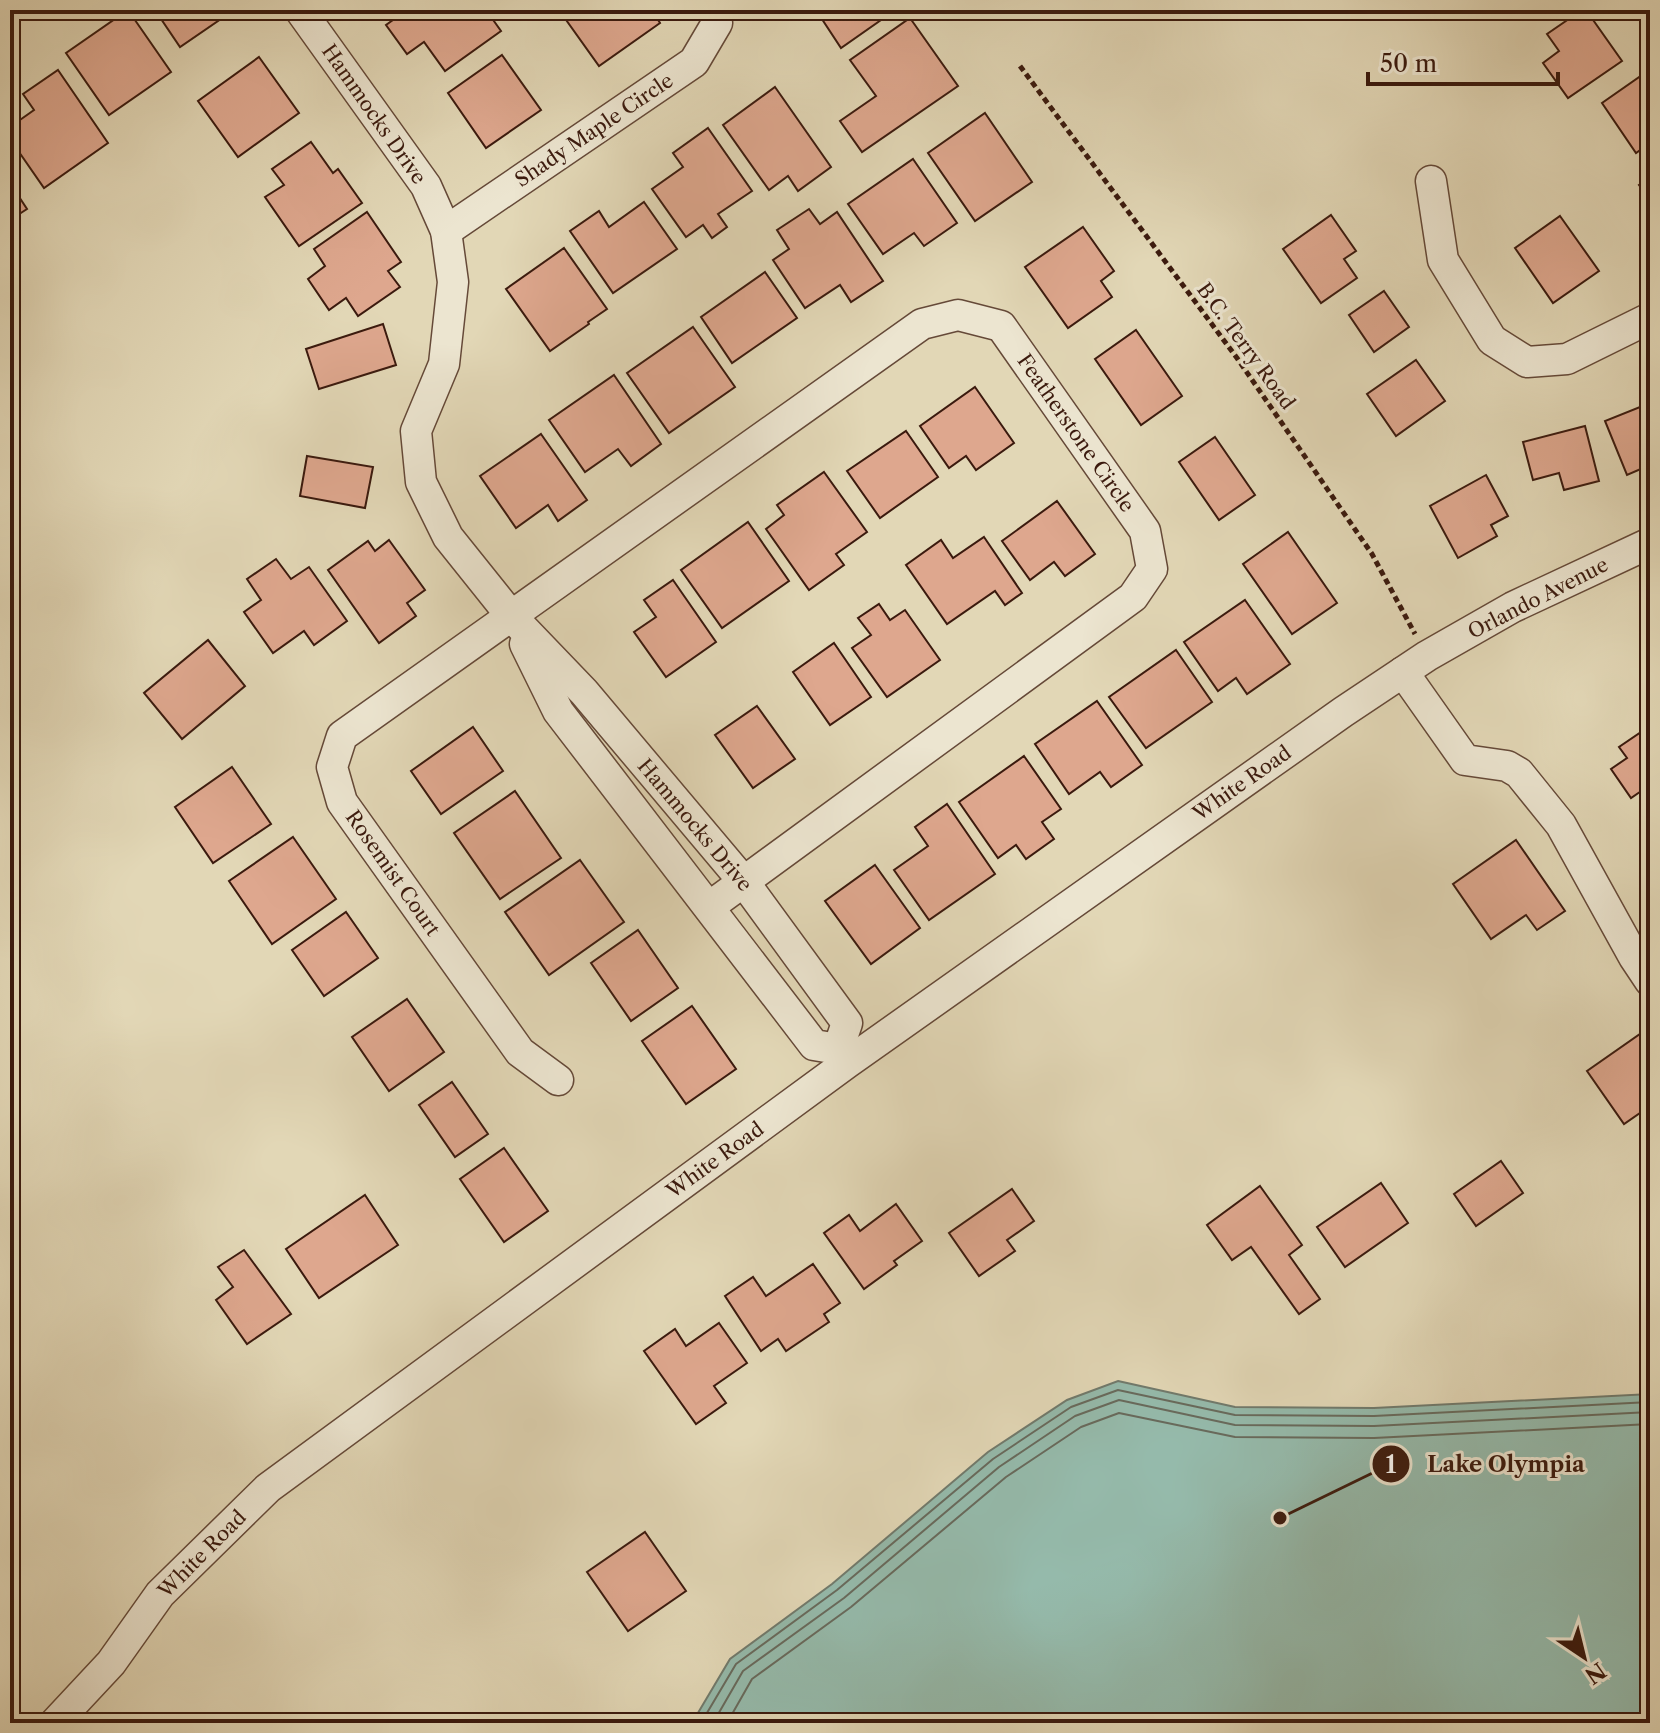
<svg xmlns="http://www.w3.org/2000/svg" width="1660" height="1733" viewBox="0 0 1660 1733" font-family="'Libre Caslon Text',serif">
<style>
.water{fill:#95baab;stroke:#717a6c;stroke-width:2}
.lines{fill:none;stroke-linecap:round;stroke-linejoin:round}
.shore{stroke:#686a5c;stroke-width:2}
.building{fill:#dea78e;stroke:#3b1a0e;stroke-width:2}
.minor-casing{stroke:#654938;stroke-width:33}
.path{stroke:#3b1a0e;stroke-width:5;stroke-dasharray:6 4;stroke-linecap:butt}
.minor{stroke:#ece5d0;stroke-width:30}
.labels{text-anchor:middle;stroke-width:6;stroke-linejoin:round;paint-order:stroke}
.street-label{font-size:20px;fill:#3b1a0e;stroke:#ece5d0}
.leader{fill:none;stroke:#3b1a0e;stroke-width:3}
.callout-dot{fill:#3b1a0e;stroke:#ece5d0;stroke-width:3}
.mark-label{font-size:24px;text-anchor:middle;font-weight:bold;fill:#fff}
.callout-label{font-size:22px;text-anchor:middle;font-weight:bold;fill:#3b1a0e;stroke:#ece5d0;stroke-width:6;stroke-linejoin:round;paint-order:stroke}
</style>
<rect width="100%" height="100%" fill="#e2d7b6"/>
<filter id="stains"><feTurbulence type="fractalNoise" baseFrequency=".0025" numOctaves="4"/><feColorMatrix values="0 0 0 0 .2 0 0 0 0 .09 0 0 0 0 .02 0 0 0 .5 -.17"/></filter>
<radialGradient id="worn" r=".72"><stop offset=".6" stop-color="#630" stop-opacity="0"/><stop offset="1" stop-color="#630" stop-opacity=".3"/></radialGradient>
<polygon class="water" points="1118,1381 1235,1407 1374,1408 1650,1394 1650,1723 692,1723 730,1659 832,1584 988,1452 1067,1400"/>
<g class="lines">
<g class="shore">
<polyline points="701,1723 736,1664 837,1590 993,1459 1071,1407 1118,1390 1235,1415 1374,1416 1650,1402"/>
<polyline points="713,1723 743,1671 844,1598 999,1467 1075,1416 1119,1400 1235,1425 1374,1426 1650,1412"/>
<polyline points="727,1723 752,1679 851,1607 1006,1477 1081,1427 1119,1413 1235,1437 1374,1438 1650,1424"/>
</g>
</g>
<g class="building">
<polygon points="128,10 171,72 109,115 66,53"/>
<polygon points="155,10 234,10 180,47"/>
<polygon points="407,10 486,10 501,31 445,71 424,42 407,54 386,25"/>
<polygon points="559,10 652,10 660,23 599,66"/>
<polygon points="816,10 889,10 891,13 841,48"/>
<polygon points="1582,10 1586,10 1622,61 1568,98 1543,63 1559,51 1547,34"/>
<polygon points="910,18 958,86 862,152 840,121 876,96 850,60"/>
<polygon points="502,55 541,110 486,148 448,93"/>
<polygon points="259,57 299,113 238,157 198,101"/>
<polygon points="58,70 108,143 44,188 10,139 10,127 34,110 23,94"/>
<polygon points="1645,73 1650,81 1650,143 1636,153 1602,103"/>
<polygon points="775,87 831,167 798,191 788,176 769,190 723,125"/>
<polygon points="985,113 1032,182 975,221 928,153"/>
<polygon points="708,128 752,191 718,214 727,227 712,238 703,225 686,237 652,189 683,167 673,153"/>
<polygon points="311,142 333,173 338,169 362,203 299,246 265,197 284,185 272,169"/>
<polygon points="913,159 957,223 924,246 914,233 883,254 848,204"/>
<polygon points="1650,177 1650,200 1639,185"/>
<polygon points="10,183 27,209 10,220"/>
<polygon points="644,202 677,249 613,293 570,231 599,211 609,227"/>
<polygon points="809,209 820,224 837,212 883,281 851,302 840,285 805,308 773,260 789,249 777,230"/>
<polygon points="367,212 401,262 388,271 400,287 358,316 346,298 329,310 308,279 325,266 314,249"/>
<polygon points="1331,215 1356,251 1344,259 1357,278 1321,303 1283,249"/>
<polygon points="1560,216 1599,271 1553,303 1515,248"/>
<polygon points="1083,227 1114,271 1101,281 1112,297 1068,328 1025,267"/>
<polygon points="564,248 607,309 588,322 589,324 550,351 506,289"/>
<polygon points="765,272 797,318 732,363 701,317"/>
<polygon points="1384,291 1409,327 1374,352 1349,315"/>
<polygon points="383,324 396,365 319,389 306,349"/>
<polygon points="693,327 735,387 669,433 627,373"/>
<polygon points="1136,330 1182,396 1141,425 1095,359"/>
<polygon points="1416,360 1445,401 1396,436 1367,394"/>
<polygon points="614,375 661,444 631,466 618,449 585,472 549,420"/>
<polygon points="975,387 1014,443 976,470 966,456 949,468 920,426"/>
<polygon points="1650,403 1650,465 1627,475 1605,421"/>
<polygon points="1585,426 1599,481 1564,490 1559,473 1533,480 1523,442"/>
<polygon points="906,431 938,477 880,518 847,471"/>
<polygon points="541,434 587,500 558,521 548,505 516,528 480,476"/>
<polygon points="1215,437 1255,495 1219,520 1179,462"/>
<polygon points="307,456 373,467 365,508 300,496"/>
<polygon points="824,472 867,532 836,554 844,565 809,590 766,529 784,515 777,505"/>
<polygon points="1486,475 1508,516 1491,525 1497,536 1458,558 1430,506"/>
<polygon points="1057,501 1095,554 1065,576 1054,562 1030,580 1002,541"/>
<polygon points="748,522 789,581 722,628 681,570"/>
<polygon points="1288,532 1337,603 1292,634 1243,564"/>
<polygon points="984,537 1022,593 1005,605 995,591 947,624 906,565 941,540 953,558"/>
<polygon points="389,540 425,590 407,603 416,616 379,643 328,570 368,541 375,551"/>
<polygon points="276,559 291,579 309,567 347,621 314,645 304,631 273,653 244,612 261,600 247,579"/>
<polygon points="673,580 716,642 666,677 634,632 656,617 644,600"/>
<polygon points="1245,600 1290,664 1247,694 1236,678 1218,691 1184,642"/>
<polygon points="879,604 890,620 905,610 940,660 887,697 852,648 871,635 858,618"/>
<polygon points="208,640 245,686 182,739 144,693"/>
<polygon points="834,643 871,697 830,725 793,672"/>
<polygon points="1176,650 1212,702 1146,748 1109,697"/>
<polygon points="1097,701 1142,765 1111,787 1100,772 1069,794 1035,744"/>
<polygon points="757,706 795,759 753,788 715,735"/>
<polygon points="1650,726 1650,791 1647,787 1631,798 1611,769 1627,758 1619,747"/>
<polygon points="473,727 503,771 441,814 411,771"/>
<polygon points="1024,756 1061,809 1042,822 1054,839 1026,859 1016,845 998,858 959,802"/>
<polygon points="232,767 271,824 213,863 175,807"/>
<polygon points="515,791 561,858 500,899 454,833"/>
<polygon points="947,804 995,874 929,920 894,870 928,846 915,827"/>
<polygon points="293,837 336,899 272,944 229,881"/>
<polygon points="1516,840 1565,911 1537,930 1526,915 1491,939 1453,884"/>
<polygon points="580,860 624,922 549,975 505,912"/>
<polygon points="875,865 920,928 871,964 825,901"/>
<polygon points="346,912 378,958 324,996 292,950"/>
<polygon points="638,930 678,988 631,1021 591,963"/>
<polygon points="407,999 444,1052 389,1091 352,1037"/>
<polygon points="692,1006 736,1069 686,1104 642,1041"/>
<polygon points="1650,1027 1650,1106 1624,1124 1587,1071"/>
<polygon points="452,1082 488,1134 455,1157 419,1105"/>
<polygon points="504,1148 548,1211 504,1242 460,1179"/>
<polygon points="1501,1161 1523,1193 1476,1226 1454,1194"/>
<polygon points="1381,1183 1408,1223 1345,1267 1317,1227"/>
<polygon points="1260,1186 1302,1245 1289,1255 1320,1299 1299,1314 1251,1247 1232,1260 1207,1225"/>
<polygon points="1012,1189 1034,1221 1007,1240 1015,1251 979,1276 949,1233"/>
<polygon points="365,1195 398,1245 319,1298 286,1249"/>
<polygon points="896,1204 922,1241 894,1261 897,1265 864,1289 824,1233 849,1215 860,1231"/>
<polygon points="244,1250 291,1314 247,1344 216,1300 233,1287 218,1267"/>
<polygon points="813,1264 840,1303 824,1314 829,1322 786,1351 778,1339 761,1351 725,1296 753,1277 766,1296"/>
<polygon points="719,1323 747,1363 714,1386 726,1403 696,1424 644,1351 675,1329 686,1346"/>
<polygon points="645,1532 686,1591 628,1631 587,1572"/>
</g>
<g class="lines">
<g class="minor-casing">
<g id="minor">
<polyline points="300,10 426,186 446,231 453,282 444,364 416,431 421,482 448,537 512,617 584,692 744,882 847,1023 838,1049"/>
<polyline points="1431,181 1443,260 1492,340 1527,362 1567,359 1650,318"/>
<polyline points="446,231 694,62 717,23 714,10"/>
<polyline points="525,644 558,711 814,1045 838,1049"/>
<polyline points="1403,672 1465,760 1507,766 1519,773 1561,825 1634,957 1650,981"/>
<polyline points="558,1080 520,1052 342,802 332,767 342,736 922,324 958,315 1001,326 1145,531 1152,569 1133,597 709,907"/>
<polyline points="55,1723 111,1663 160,1594 268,1488 847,1063 1343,712 1427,656 1513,607 1650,543"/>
</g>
</g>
<polyline class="path" points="1020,66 1237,358 1372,554 1415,634"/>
<use href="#minor" class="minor"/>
</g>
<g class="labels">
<g class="street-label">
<text transform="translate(374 114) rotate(55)" y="7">Hammocks Drive</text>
<text transform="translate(594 130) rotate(-34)" y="7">Shady Maple Circle</text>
<text transform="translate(1246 346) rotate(54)" y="7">B.C. Terry Road</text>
<text transform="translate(1076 433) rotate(55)" y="7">Featherstone Circle</text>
<text transform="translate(1538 598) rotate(-27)" y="7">Orlando Avenue</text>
<text transform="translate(1242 783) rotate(-35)" y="7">White Road</text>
<text transform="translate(695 825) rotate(50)" y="7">Hammocks Drive</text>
<text transform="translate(393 873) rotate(55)" y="7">Rosemist Court</text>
<text transform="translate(715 1160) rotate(-36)" y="7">White Road</text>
<text transform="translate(202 1554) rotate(-45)" y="7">White Road</text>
</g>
</g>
<path class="leader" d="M1280 1518L1391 1464"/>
<g class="callout-dot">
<circle cx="1280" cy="1518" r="8"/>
<circle cx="1391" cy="1464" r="20"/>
</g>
<g class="mark-label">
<text x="1391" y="1473">1</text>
</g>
<g class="callout-label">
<text x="1506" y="1472">Lake Olympia</text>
</g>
<rect width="1660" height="1733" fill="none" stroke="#e2d7b6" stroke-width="40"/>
<rect x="12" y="12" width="1636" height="1709" fill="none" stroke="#3b1a0e" stroke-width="4"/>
<rect x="20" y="20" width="1620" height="1693" fill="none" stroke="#3b1a0e" stroke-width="2"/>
<g transform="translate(1584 1657) rotate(145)" stroke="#ece5d0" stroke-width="6" paint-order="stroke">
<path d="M0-6L14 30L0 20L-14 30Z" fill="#3b1a0e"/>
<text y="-12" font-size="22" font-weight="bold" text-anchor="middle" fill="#3b1a0e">N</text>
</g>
<path d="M1368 72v12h190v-12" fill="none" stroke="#3b1a0e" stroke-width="4"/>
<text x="1380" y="72" font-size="24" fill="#3b1a0e" stroke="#ece5d0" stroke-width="6" paint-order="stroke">50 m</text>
<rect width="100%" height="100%" filter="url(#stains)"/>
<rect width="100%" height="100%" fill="url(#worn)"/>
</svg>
